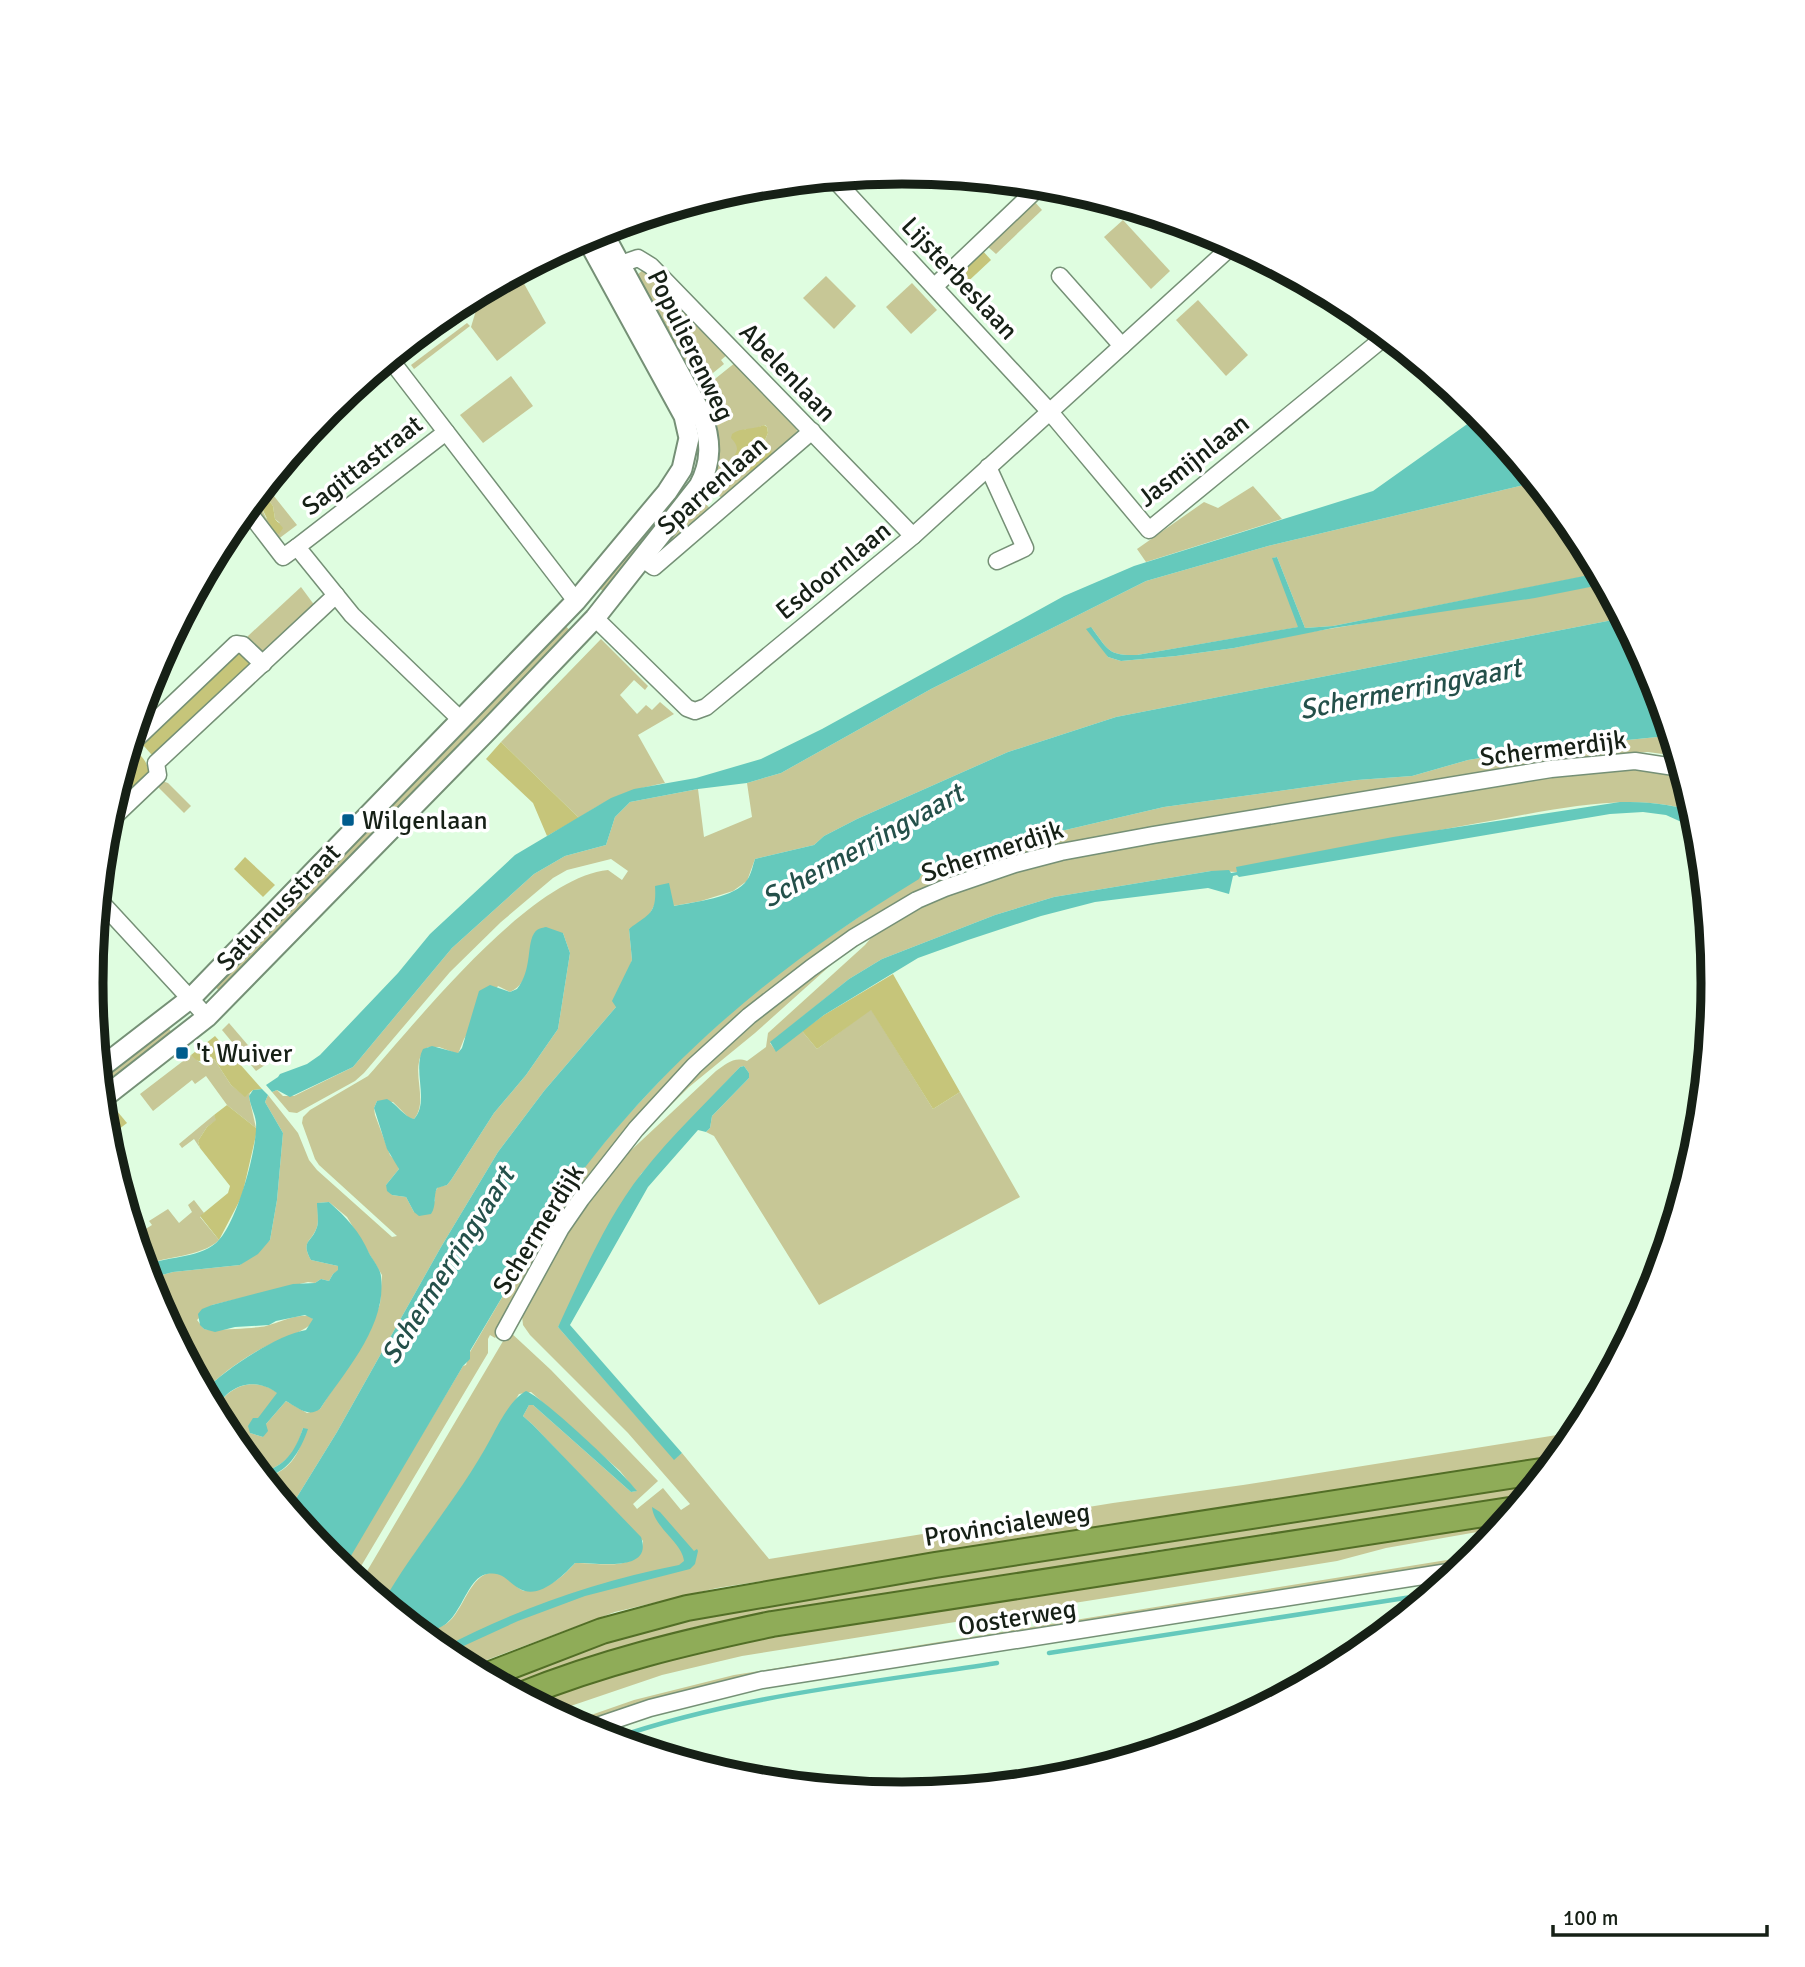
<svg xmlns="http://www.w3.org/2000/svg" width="1805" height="1967" viewBox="0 0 1805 1967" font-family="Signika,sans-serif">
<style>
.green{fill:#c7c796;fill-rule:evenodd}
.forest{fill:#c6c57a}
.water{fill:#65c9bc}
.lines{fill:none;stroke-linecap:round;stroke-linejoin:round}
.stream{stroke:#65c9bc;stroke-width:4.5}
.minor-casing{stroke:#759076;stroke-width:19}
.tertiary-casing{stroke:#759076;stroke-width:23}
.trunk-casing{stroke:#526e26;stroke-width:28}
.minor{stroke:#fff;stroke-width:16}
.tertiary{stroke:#fff;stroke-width:19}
.trunk{stroke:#8fac58;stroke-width:24}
.poi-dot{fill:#005c8d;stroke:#fff;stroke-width:2.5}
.labels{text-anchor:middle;stroke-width:7;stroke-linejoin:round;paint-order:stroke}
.street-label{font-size:26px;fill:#162016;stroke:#fff}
.poi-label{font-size:26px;fill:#162016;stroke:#fff;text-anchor:start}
.water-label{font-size:28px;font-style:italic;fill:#24504a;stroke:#fff}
.rim{fill:none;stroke:#162016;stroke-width:9}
</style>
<rect width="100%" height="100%" fill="#dffde0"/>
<g class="green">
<polygon points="1034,201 1042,210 996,254 987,246"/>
<polygon points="1123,220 1170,271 1151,289 1104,237"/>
<polygon points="644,269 728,354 721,360 724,364 697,386 637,275"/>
<polygon points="826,276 856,306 834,329 803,298"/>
<polygon points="522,280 546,323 497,361 471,327 477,307"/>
<polygon points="912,283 937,310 911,334 886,307"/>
<polygon points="1198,300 1248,355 1226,376 1176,320"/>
<polygon points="467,323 470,326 414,369 411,365"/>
<path d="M736,362L796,424L797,432L772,458L765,440L768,433L767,427L765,425L751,430L745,429L737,444V453L756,472L723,499L709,488C728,455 717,422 700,391Z"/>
<polygon points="511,376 533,406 483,443 460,415"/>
<path d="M1536,482L1577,533L1599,573L1597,574L1333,626L1305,628L1277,557L1273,558L1299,627L1137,655C1107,656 1108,649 1091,627L1108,657L1121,661L1176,656L1234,648L1304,633L1605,584L1623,618L1116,717L1008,752L857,819L824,836L814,845L755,859L747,881L733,891L701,901L673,906L656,902L647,919L629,929L632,960L616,1007L544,1091L498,1152L441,1247L337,1432L289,1510L263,1477C287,1475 304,1451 303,1428C295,1454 288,1462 263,1473H259L228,1434L215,1411C228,1385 254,1376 278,1393L250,1433L263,1437L266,1424L286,1401L307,1413L320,1409L369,1333L380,1304L382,1275L347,1217L329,1202L318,1203C317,1210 319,1221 317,1227C312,1242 300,1241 311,1260L338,1266V1271L333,1274L329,1281L321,1279L315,1283L308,1282L212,1305L197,1320L204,1329C210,1331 259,1328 266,1326C280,1322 296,1314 311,1316L314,1321C306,1331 282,1339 269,1345C247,1355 222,1373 204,1391L153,1294L149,1282L158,1276L173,1272L240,1265L270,1240L277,1200L283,1133L265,1102L268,1095L298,1133L309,1160L317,1170L392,1237L397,1236L319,1165L315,1159L302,1123L303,1117L310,1110L368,1076C420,1018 530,878 608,870L622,880L628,871L611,859L567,870L553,878L501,922L450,972L364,1073L355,1081L297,1113L289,1112L272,1092L277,1090L283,1096H294L353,1067L452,948L534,874L565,856L606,845L615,817L630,802L698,789L704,837L752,817L747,783L781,773L931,689L1146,581L1268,546ZM563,933L570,953L558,1029L526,1075L494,1113L451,1180L447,1185L438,1187L435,1192V1201L414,1212L406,1197L392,1195L386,1185L399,1169L397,1163L390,1155L375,1115L374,1108L377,1101L393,1102L409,1118L414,1119C427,1104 415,1080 419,1062C419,1057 425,1051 428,1047H439L458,1054L464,1039L498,986L510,992C531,983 530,953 534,934Z"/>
<polygon points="677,485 690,493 608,595 595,585"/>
<polygon points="266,486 297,525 277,540 250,505 257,498 266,518 280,523 275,519 273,506 262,491"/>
<polygon points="1253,486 1282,519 1146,562 1137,549 1204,502 1218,508"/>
<polygon points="701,500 712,510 662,553 659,552"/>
<polygon points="301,587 315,606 261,656 248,642 248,636"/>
<polygon points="562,622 573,634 385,828 373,817"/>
<path d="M601,639L648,686L645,690L634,680L620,695L637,714L646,705L652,710L660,702L674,714L638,735L665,783C628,790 611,797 579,818L501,742Z"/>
<path d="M1667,736L1674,744L1677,756L1648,752L1572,758L1397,788L945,885L721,1036L540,1258L531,1263L528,1269L530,1272C520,1293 511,1322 495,1338L490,1335L488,1339V1353L354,1578L342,1568L463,1366L466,1365L470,1352L552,1212L588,1162L626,1117L681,1058L751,995L807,952L921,875L992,847L1164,807L1357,780L1412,776L1468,760L1529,750Z"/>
<path d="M1636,764L1674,774L1685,781L1694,812C1628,788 1531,815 1462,826C1387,840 1312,852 1237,868V872L1211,871L1054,897L995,915L882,959L849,979L770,1043L776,1051L802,1031L817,1049L871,1009L933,1109L960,1092L1020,1197L819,1305L714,1136L706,1132L710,1128L712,1116L749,1078V1073L744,1066L740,1067L641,1174L558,1327L674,1459L682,1453L769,1559L1113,1503L1243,1485L1557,1435L1561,1444L1571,1442L1556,1460L717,1588L615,1612L468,1667L451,1658L394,1611L399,1609L425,1629C431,1628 440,1628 446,1624C466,1611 471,1562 503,1575C511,1578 515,1588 524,1591C546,1590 561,1579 575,1563C597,1562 641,1574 643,1541L533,1425L523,1416L529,1405H533L631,1492L636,1491L620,1471L531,1392L519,1394L461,1490L419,1548L383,1602L360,1583L509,1331L551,1370L658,1481L633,1504L637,1509L663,1488L681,1510L690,1504L628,1433L530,1335L523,1325L522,1316L573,1215L611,1169L716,1071C726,1064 734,1056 747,1061L766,1047L768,1033L865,945L881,926L921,901L1070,854L1581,769Z"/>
<polygon points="162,781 168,783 191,806 184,813 155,784"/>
<polygon points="369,821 380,832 223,994 212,984"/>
<polygon points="861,938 755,1033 689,1087 645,1131 727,1039"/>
<polygon points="229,1023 265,1065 256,1071 222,1030"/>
<polygon points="165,1024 175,1036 102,1094 100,1074"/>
<polygon points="191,1055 202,1064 214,1059 231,1085 245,1096 250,1093 249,1097 256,1128 227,1105 206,1076 195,1084 192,1080 153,1111 140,1094"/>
<polygon points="214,1115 217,1120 207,1127 198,1141 200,1148 194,1139 182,1148 179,1144"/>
<path d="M194,1200L204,1213L200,1217L219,1240C200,1258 166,1255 144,1266V1250L139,1247L136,1235L152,1225L149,1221L168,1209L179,1223L192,1212L188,1205Z"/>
<path d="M1541,1478L1523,1500L1253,1543C1200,1542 1146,1550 1094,1563L853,1600L695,1627L607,1651L508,1688L493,1681L574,1648L744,1604Z"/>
<polygon points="1508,1519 1500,1528 1386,1548 1337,1561 742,1656 662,1675 553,1712 535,1703 611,1675 738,1642"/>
<polygon points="1478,1555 1470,1563 1373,1577 641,1704 578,1726 571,1722 634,1700 734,1675"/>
</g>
<g class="forest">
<polygon points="646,217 658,221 629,237 623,236 618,226"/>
<polygon points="982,250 991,260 960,289 952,280"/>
<path d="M764,425L767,427L768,433L765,440L771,449L772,458L756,472L736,468L730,461C738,452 740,447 731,438L732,434C742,427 753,430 764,425Z"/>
<polygon points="262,491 273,506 275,519 283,528 279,534 273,531 257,498"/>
<polygon points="238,652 243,652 253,663 156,754 151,754 143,745 143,740"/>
<polygon points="501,742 579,818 547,836 533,803 486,759"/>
<path d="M132,751C142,753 149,765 149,775L131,792H127L119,784L128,754Z"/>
<polygon points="245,857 275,885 263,897 234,869"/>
<polygon points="893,974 960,1092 933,1109 871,1010 817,1049 802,1031 824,1015"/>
<path d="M215,1036L262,1089L253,1090L245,1097L231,1085L214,1059C202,1059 201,1066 191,1055Z"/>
<polygon points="227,1105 256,1128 256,1135 242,1196 219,1240 200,1216 228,1193 230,1186 200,1148 198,1141 207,1127 216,1120 214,1115"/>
<polygon points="117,1111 127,1123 106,1139 105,1121"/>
</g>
<g class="water">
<polygon points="1480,415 1536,482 1268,546 1146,581 931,689 781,773 747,783 698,789 630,802 615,817 606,845 565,856 534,874 452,948 353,1067 290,1097 277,1090 272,1092 266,1085 278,1077 280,1074 307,1064 320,1055 398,973 430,934 515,855 611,798 634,789 696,778 761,759 822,729 1064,596 1134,566 1373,491"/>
<path d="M1277,557L1305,628L1333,626L1599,573L1605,584L1535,598L1333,628L1234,648L1176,656L1121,661L1108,657L1086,629L1091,627C1108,649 1107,656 1137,655L1298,627L1272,558Z"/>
<path d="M1623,618L1652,673L1674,744L1667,736L1529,750L1468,760L1412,776L1357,780L1164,807L992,847L921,875L919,879C772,968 654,1068 554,1209C544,1223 536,1240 527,1255C508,1287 489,1319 470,1351V1359L463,1366L345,1566L342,1568L328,1557L289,1510L337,1432L441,1247L498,1152L544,1091L616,1007L612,1001L632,960L629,929C648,914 657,915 655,886L669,883L674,906C693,902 736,898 747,880C751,875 753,865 755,859L814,845L824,836L857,819L1008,752L1116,717Z"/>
<path d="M1620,802C1645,802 1670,803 1694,812L1699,830L1666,815L1643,812L1610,814L1239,877L1237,875L1233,876L1229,894L1208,888L1095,902L1041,916L968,940L918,958L824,1015L776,1052L770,1042L849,979L882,959L995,915L1054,897L1211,871L1229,870L1231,873L1237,872L1236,867L1393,837Z"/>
<path d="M546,927L563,933L570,953L558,1029L526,1075L494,1113L451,1180L447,1185L437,1188C433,1196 437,1205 431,1214L419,1216L414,1212L406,1197L392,1195L387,1191L386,1185L399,1169L387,1149L374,1108L377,1101L387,1099C397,1104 404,1117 414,1119C430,1102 412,1070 423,1049L432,1046L458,1053L462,1048L479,991L490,985L510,992L517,989C533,969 526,943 535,932C538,928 542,928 546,927Z"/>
<path d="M744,1066L749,1073V1078L712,1116L710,1128L706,1132L698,1130L648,1187L570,1325L682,1453L674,1460L558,1327C582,1276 607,1217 642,1173C672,1135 707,1102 740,1067Z"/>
<path d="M262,1089L268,1095L265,1102L283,1133L277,1200L270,1240L258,1254L240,1265L173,1272L158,1276L149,1282L144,1266C165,1256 197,1259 216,1243C236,1227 258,1148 256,1122C255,1114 250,1105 249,1096L253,1090Z"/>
<path d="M329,1202C346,1217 360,1232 369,1253C373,1260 381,1270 381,1277C387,1326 345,1371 320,1409C308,1418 297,1407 286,1401L266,1424L268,1431L263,1437L250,1433L248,1426L253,1418H258L277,1393C254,1376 227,1385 215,1411L204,1391C225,1369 277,1335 306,1330L313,1319L305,1315L276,1321L269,1325L235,1327L215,1332L204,1329L200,1325L198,1314L202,1309L212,1305L293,1284L315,1283L321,1279L329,1281L333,1274L338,1270V1266L311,1260C300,1240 312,1243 317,1227C319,1221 317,1210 317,1203Z"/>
<path d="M526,1391C543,1397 625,1474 637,1491L631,1492L533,1405H529L523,1416L533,1425L641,1537C654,1574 594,1562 575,1563C564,1575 539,1600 520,1589C508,1583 504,1571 487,1574C462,1578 460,1640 421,1628C410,1624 406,1613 396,1609L394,1611L383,1602C416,1545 460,1496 491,1438C499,1423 511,1399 526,1391Z"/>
<path d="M303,1428L308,1429C301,1450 287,1475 263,1477L259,1473C285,1467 295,1452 303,1428Z"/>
<path d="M652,1507L660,1512L694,1551L697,1549L698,1551L695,1564L690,1569L585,1596L518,1621L446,1654L440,1649C518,1609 592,1582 679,1565L684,1561C682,1542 654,1528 652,1507Z"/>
</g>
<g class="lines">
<g class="stream">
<polyline points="1049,1653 1431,1594"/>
<path d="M612,1739C735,1696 868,1683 997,1663"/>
</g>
<g class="minor-casing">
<g id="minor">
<polyline points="834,179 1050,412 1149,530 1386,336"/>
<polyline points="621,264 638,258 651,266 913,536"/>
<polyline points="1060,276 1122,346"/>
<polyline points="935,286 1040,186"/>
<polyline points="390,359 576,601"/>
<polyline points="446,432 297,547 352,615 461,720"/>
<polyline points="988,467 1025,548 997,561"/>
<polyline points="247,510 283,557 297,547"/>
<polyline points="643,559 654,567 812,431"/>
<polyline points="595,618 687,708 695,711 706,707 913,536 1233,245"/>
<polyline points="132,743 236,644 243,645 263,664"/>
<polyline points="117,814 158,775 156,763 336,595"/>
<polyline points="99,900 207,1017"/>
<polyline points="504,1332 561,1228 581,1199 636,1129 694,1066 749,1016 811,968 853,938 917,900 945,888 1015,864 1061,852 1153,835 1551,769 1635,761 1681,768"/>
<polyline points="585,1730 650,1708 762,1680 1461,1570"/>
</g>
</g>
<g class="tertiary-casing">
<g id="tertiary">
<polyline points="99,1069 191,998 576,601 667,492 682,469 689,438 684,416 586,237"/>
<path d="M102,1099L207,1017L489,729L595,618L699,486C712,462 711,440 702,415L602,231"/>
</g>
</g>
<g class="trunk-casing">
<g id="trunk">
<polyline points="485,1676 602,1631 687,1608 935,1565 1548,1470"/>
<path d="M521,1695C603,1662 686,1642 772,1624L1516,1509"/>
</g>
</g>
<use href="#minor" class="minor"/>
<use href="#tertiary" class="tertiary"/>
<use href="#trunk" class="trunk"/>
</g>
<g class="poi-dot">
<rect x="341" y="813" width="14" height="14" rx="3.5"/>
<rect x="175" y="1046" width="14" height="14" rx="3.5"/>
</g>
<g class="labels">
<g class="street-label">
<text transform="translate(960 278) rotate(47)" y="9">Lijsterbeslaan</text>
<text transform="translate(691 345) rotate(64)" y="9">Populierenweg</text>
<text transform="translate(788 372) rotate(46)" y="9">Abelenlaan</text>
<text transform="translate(1193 460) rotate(-38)" y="9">Jasmijnlaan</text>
<text transform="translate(362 465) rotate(-38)" y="9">Sagittastraat</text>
<text transform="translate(712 485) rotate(-41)" y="9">Sparrenlaan</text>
<text transform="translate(833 570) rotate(-39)" y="9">Esdoornlaan</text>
<text transform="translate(1553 748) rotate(-7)" y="9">Schermerdijk</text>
<text transform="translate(992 851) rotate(-18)" y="9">Schermerdijk</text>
<text transform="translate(278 907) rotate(-46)" y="9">Saturnusstraat</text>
<text transform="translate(538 1229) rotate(-58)" y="9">Schermerdijk</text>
<text transform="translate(1007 1524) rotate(-9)" y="9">Provincialeweg</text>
<text transform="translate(1017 1617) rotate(-9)" y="9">Oosterweg</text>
</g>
<g class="poi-label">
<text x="362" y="829">Wilgenlaan</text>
<text x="196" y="1062">'t Wuiver</text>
</g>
<g class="water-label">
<text transform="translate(1410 688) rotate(-11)" y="10">Schermerringvaart</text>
<text transform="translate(862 845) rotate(-29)" y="10">Schermerringvaart</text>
<text transform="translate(447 1265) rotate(-58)" y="10">Schermerringvaart</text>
</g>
</g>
<path d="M0 0H1805V1967H0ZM103 983a799 799 0 1 1 1598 0a799 799 0 1 1-1598 0Z" fill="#fff" fill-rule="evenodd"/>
<path class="rim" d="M103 983a799 799 0 1 1 1598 0a799 799 0 1 1-1598 0Z"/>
<path d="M1553 1925v10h214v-10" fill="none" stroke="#162016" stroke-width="3.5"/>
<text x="1563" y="1925" font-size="21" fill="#162016" stroke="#ffffff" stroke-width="5" paint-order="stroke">100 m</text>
</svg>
